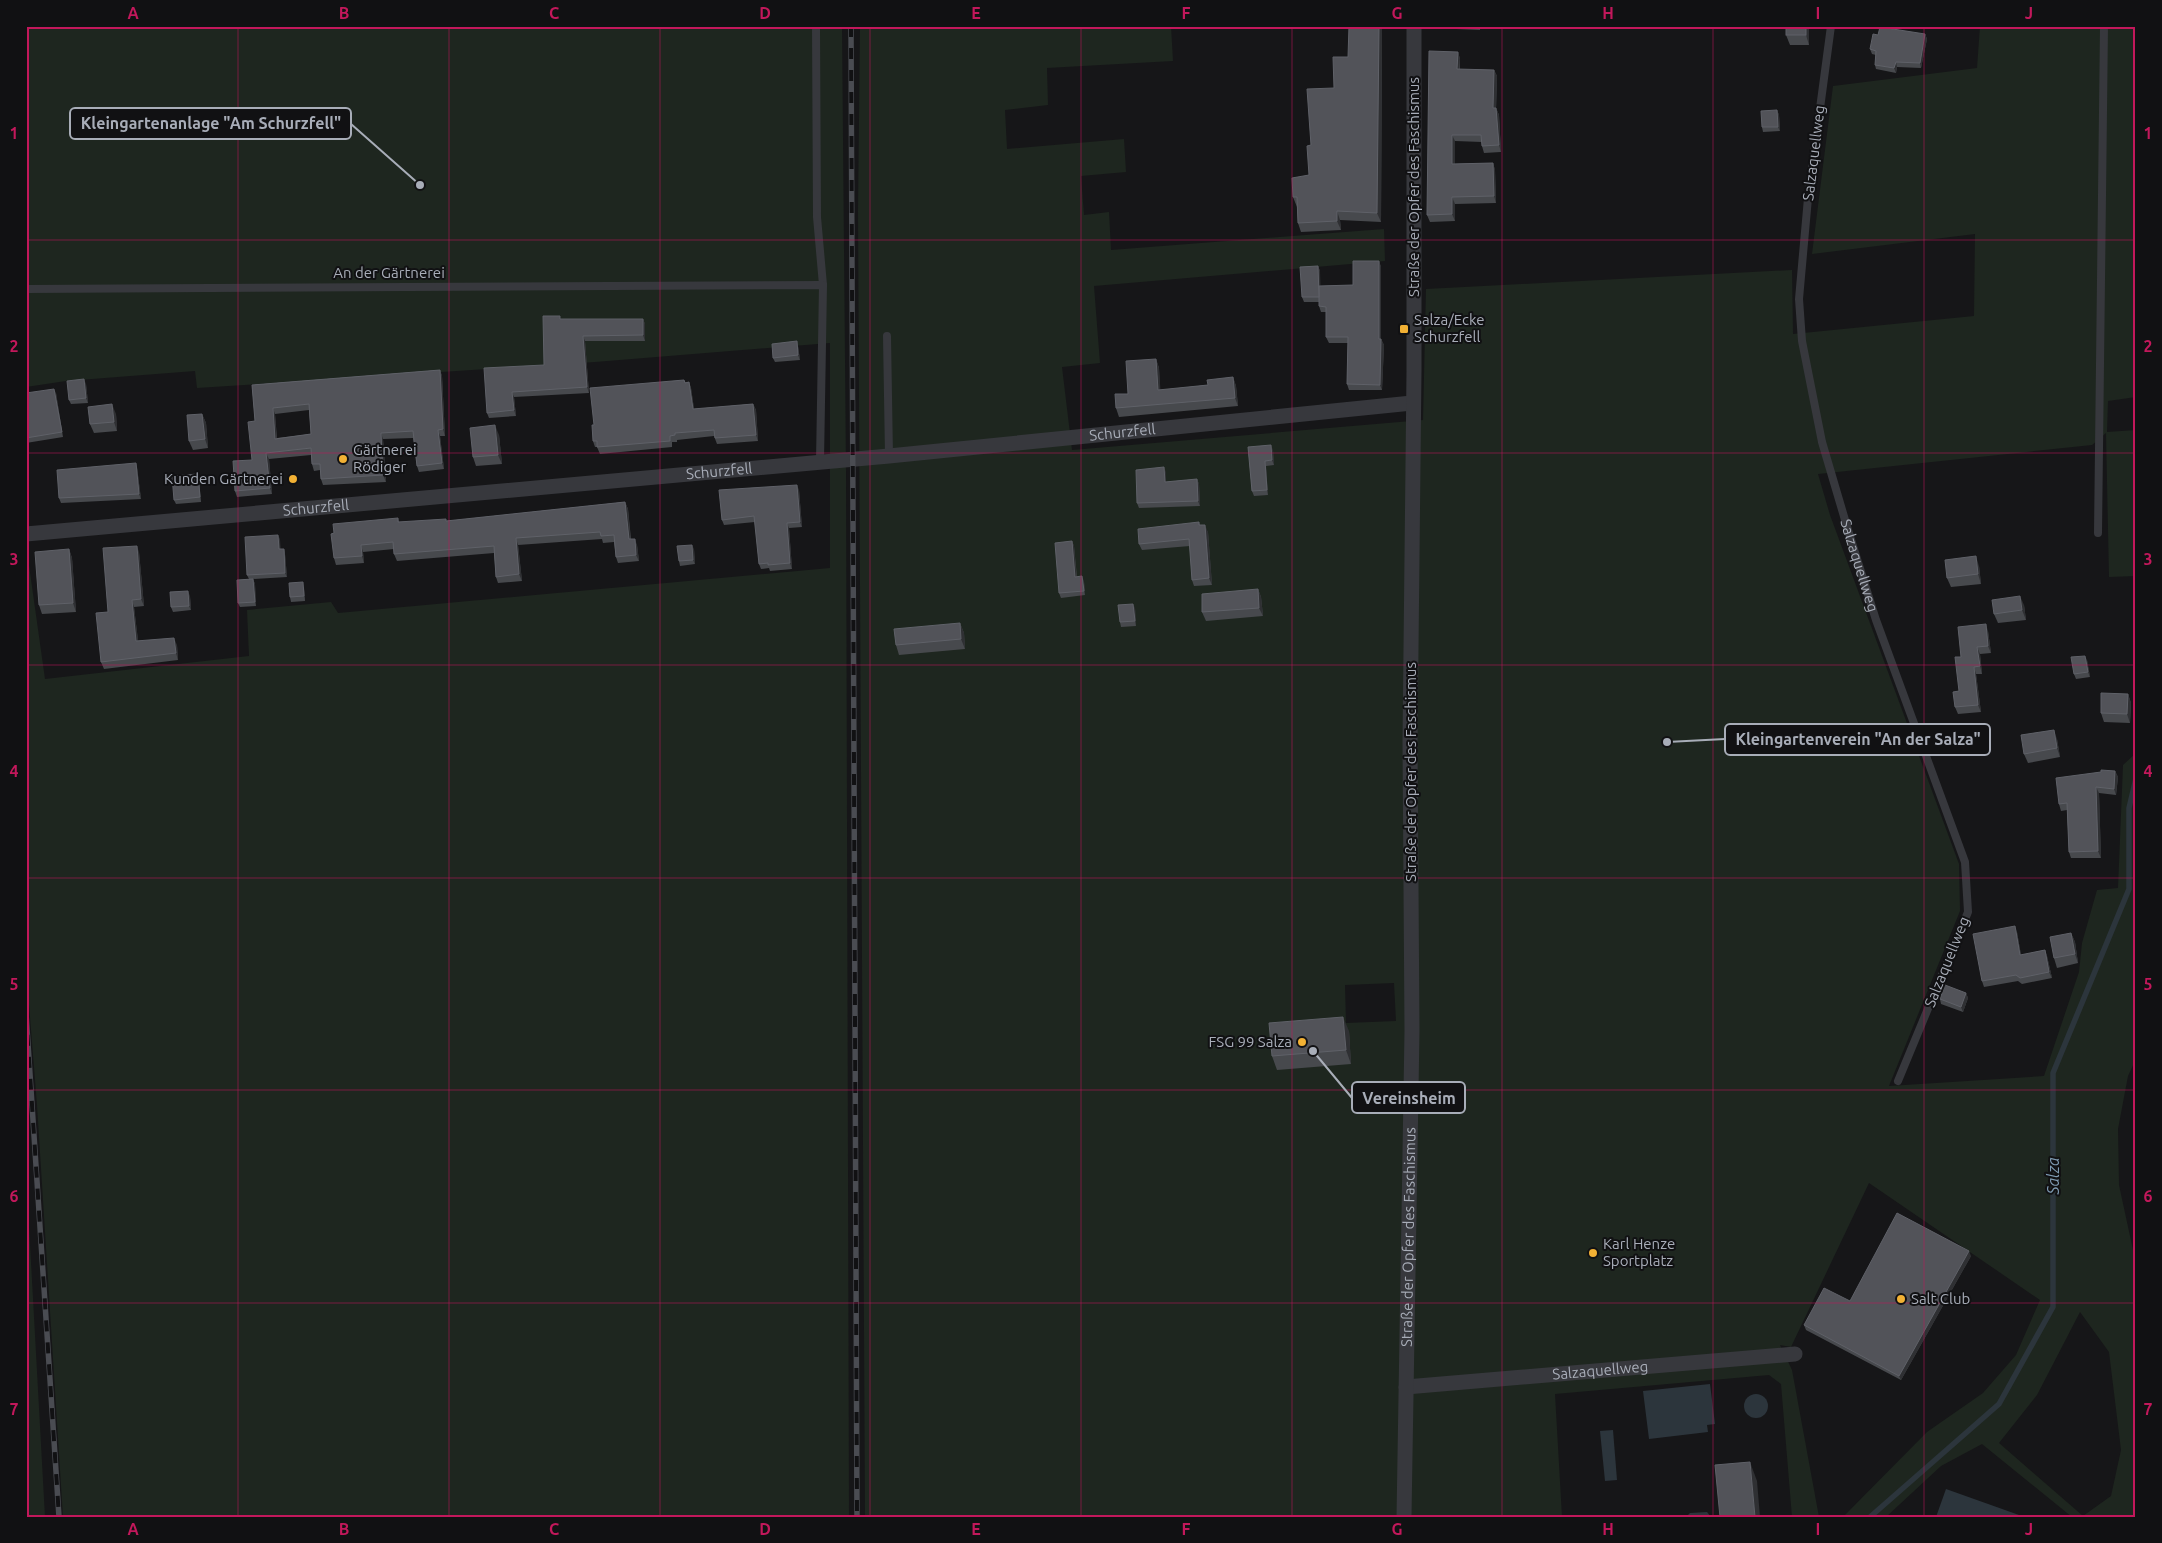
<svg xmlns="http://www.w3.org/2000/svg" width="2162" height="1543" viewBox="0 0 2162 1543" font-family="Ubuntu,sans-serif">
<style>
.green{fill:#1e261f;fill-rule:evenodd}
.water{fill:#2c353c}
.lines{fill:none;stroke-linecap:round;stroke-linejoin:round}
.stream{stroke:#2c353c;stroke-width:5.5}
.service{stroke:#37383d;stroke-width:8}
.minor{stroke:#37383d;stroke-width:15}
.rail-casing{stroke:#4a4c52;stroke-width:5.5}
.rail{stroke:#111113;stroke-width:4;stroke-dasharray:11;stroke-linecap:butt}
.wall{fill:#47494d;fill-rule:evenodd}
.shaded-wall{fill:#2f3033}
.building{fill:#525359;stroke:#5f6168;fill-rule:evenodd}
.grid{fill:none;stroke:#c2185b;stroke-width:1;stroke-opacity:0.55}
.poi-dot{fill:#f2b134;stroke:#111113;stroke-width:2}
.labels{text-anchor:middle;stroke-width:4;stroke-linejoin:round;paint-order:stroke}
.street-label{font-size:15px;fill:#a8adb8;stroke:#111113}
.poi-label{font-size:15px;fill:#a8adb8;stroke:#111113;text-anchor:start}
.water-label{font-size:16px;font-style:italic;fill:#7f9bb3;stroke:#111113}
.leader{fill:none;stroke:#a8adb8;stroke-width:2}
.callout-dot{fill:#a8adb8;stroke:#111113;stroke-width:2}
.callout{fill:#111113;stroke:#a8adb8;stroke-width:2}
.callout-label{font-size:16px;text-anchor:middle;font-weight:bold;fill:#a8adb8}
.neatline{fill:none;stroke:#c2185b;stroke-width:2}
.grid-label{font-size:16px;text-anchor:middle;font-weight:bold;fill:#c2185b}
</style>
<rect width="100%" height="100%" fill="#161618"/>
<g class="green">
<polygon points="26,26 842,26 846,470 849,1517 63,1517 37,1105 26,967 26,544 45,679 249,656 247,610 331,602 338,613 830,568 830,343 595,362 197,388 195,371 66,381 26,387"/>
<path d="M860,26H1171L1173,61L1047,68L1048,105L1005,110L1007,149L1124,139L1126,172L1081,176L1084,215L1109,212L1111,250L1384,229L1385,261L1094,286L1100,363L1062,367L1072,450L1423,420L1426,289L1792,270L1793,334L1974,316L1975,234L1812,254L1833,86L1977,68L1980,26H2136V397L2108,401L2107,432L2136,430V576L2109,577L2106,433L2092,445L1818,474L1830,515L1959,864L1960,911L1889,1086L2044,1076L2079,972L2082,943L2097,890L2118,888L2123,765L2136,753V1059L2128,1076L2118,1129L2119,1185L2136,1264V1517H2072L1982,1444L1941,1466L1886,1517H1843L1927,1432L1983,1393L2016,1355L2040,1300L1869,1183L1791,1347L1780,1345L1792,1370L1819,1517H1792L1781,1384L1769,1375L1555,1394L1562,1517H865L858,211ZM1394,983L1396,1021L1346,1023L1345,985ZM2080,1312L2109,1352L2121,1450L2111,1496L2083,1516L1999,1443L2037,1395Z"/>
<polygon points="26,1171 45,1517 26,1517"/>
</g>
<g class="water">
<polygon points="1710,1384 1715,1424 1707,1425 1708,1432 1649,1439 1643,1391"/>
<circle cx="1756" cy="1406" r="12"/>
<polygon points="1613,1430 1617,1480 1605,1481 1600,1431"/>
<polygon points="1946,1489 2019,1515 2021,1517 1936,1517"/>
<polygon points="1707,1512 1711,1517 1686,1517 1690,1513"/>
</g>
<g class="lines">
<polyline class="stream" points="1870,1517 1999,1404 2053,1307 2053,1073 2129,889 2129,808 2136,778"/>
<g class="service">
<polyline points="816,26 817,217 823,285"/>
<path id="s1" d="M1831,26L1808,198L1799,299L1802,341L1822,442L1848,530L1876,620L1965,862L1968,912L1898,1081"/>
<polyline points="26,289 823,285 820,461"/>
<polyline points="887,336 889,456"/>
<polyline points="2098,533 2104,26"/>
</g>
<g class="minor">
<path id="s2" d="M26,534L889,456L1412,403"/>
<path id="s3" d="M1406,1387L1795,1354"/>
<path id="s4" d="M1404,1517L1412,1031L1410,742L1414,371V26"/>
</g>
<g class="rail-casing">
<g id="rail">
<polyline points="851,26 857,1517"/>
<polyline points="26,1013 59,1517"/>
</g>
</g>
<use href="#rail" class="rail"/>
</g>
<g class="wall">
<polygon points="1382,26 1381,222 1340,220 1341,230 1301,232 1298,223 1297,207 1293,197 1309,175 1311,145 1334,88 1348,57"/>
<polygon points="1432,26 1480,26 1480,30 1432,28"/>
<polygon points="1809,26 1809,45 1790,45 1786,35"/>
<polygon points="1925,34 1927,39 1921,68 1897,67 1896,73 1876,69 1875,65 1876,55 1872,54 1870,49"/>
<polygon points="1458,52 1460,59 1460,69 1494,70 1497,76 1496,108 1499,115 1501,152 1484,153 1482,146 1482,142 1455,141 1455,164 1493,163 1495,170 1496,203 1455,204 1455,221 1430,222 1427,215"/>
<polygon points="1777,110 1779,115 1780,131 1763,132 1762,127"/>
<polygon points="1379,261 1381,267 1381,339 1384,345 1382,390 1349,390 1347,384 1348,343 1329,343 1326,337 1326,312 1321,312 1319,306 1319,302 1304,302 1302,297 1318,266 1320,271 1320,286 1353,285"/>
<polygon points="561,319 643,319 645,324 645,341 585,341 589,393 514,397 516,416 489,418 487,413 544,365"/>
<polygon points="798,346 800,360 775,362 773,358"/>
<polygon points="1156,359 1159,368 1160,390 1208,385 1233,377 1236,386 1238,406 1119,417 1116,408"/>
<path d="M440,370L442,376L445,436H440L444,469L419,472L417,466L413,438L383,439L386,482L323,485L321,479L320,470L314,471L312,464L311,455L269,459L272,494L237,497L235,491L252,460L255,421L252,385ZM309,410L311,434L277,438L275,414Z"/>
<polygon points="684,380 686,383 689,382 691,388 694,409 753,404 756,410 758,441 717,444 714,436 677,440 677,442 672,442 672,447 600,454 597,447 595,447 593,441 594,425"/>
<polygon points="86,384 88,403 71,404 69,400"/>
<polygon points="26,393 56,393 63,437 26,443"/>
<polygon points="116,414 117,431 94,433 90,424"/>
<polygon points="202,414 206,423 208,448 193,450 189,441"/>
<polygon points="499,435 502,464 476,466 473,457"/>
<polygon points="1248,447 1273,450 1274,465 1266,466 1268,495 1254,496 1252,491"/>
<polygon points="136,463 137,467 141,499 61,503 59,498"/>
<polygon points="1166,472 1166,482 1197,479 1199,484 1200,506 1139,508 1137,503"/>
<polygon points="199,478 201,502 176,504 174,500"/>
<polygon points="799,490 802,527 789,528 792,569 770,571 769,568 761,569 759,564 755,522 724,525 722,520"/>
<polygon points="625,502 628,509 631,539 637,545 639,561 618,563 616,557 614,542 603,543 602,539 518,545 522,581 498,583 496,577 494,553 397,561 394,554 394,549 363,552 364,563 336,565 334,558 398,518 399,522 447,521"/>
<polygon points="1199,522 1200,525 1208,532 1212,585 1194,586 1192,580 1190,546 1142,550 1139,544"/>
<polygon points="280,539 280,549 284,549 285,554 287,577 253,579 255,584 256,606 240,607 238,603 249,579 247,575"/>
<polygon points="1072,541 1074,546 1077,577 1084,581 1085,595 1061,598 1059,593"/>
<polygon points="69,549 72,558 76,612 42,614 39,605"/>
<polygon points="694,549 695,564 680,566 679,561"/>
<polygon points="139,552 144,606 134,607 138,641 177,645 178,660 104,669 101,662 108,612"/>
<polygon points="1979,566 1981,584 1951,587 1947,578"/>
<polygon points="304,587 305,601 291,602 290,597"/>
<polygon points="1258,589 1261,597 1263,616 1206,621 1202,612"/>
<polygon points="190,596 191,610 173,612 171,607"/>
<polygon points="2024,605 2026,620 1998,623 1994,614"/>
<polygon points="1135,608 1136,626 1121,627 1120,622"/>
<polygon points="960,623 964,633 965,649 899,655 896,645"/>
<polygon points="1988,631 1991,653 1980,654 1982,674 1976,674 1981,712 1958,714 1955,707 1959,691 1961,657"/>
<polygon points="2087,660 2090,677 2076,679 2074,674"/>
<polygon points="2128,694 2131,703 2130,723 2104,722 2101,713"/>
<polygon points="2057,739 2060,757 2028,763 2024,754"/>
<polygon points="2115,771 2118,777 2116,795 2099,793 2101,858 2071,858 2069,852 2067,810 2061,811 2059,804"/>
<polygon points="2017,932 2021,955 2045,950 2047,956 2052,978 2022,984 2018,981 1984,987 1982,981"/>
<polygon points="2071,933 2075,942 2078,963 2057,968 2054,958"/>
<polygon points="1966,993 1968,998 1963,1012 1941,1004 1940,999"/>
<polygon points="1349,1031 1351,1064 1277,1070 1272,1056"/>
<polygon points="1971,1256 1901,1380 1806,1330 1804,1325 1850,1301"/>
</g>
<g class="shaded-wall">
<polygon points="1379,26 1382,26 1381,222 1377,213"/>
<polygon points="1806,26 1809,26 1809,45 1806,35"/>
<polygon points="1925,34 1927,39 1921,68 1920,63"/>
<polygon points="1458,52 1460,59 1459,76 1457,69"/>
<polygon points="1896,62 1897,67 1896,73 1894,68"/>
<polygon points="1494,70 1497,76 1496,115 1493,108"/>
<polygon points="1496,108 1499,115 1501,152 1499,145"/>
<polygon points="1777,110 1779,115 1780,131 1778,127"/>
<polygon points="1452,135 1455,141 1455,171 1452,164"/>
<polygon points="1493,163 1495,170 1496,203 1494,196"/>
<polygon points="1452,197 1455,204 1455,221 1452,214"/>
<polygon points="1337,211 1340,220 1341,230 1337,221"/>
<polygon points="1379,261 1381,267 1381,345 1379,339"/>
<polygon points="1318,266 1320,271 1321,301 1319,297"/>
<polygon points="643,319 645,324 645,341 643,335"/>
<polygon points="583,336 585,341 589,393 587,387"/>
<polygon points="1381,339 1384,345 1382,390 1380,385"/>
<polygon points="797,341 798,346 800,360 798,355"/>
<polygon points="1156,359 1159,368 1161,399 1158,390"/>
<polygon points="440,370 442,376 445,436 443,429"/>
<polygon points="1233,377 1236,386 1238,406 1235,398"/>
<polygon points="84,379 86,384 88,403 86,398"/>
<polygon points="689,382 691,388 695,415 693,409"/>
<polygon points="54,389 56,393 63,437 62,432"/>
<polygon points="512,392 514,397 516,416 514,410"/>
<polygon points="112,404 116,414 117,431 114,422"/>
<polygon points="753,404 756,410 758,441 756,435"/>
<polygon points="273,408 275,414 277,445 275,439"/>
<polygon points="202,414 206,423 208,448 205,439"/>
<polygon points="495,425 499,435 502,464 498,455"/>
<polygon points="438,430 440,436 444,469 442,463"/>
<polygon points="381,433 383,439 386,482 383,475"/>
<polygon points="1271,445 1273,450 1274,465 1272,460"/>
<polygon points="266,453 269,459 272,494 270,488"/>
<polygon points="1265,461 1266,466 1268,495 1267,490"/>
<polygon points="136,463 137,467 141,499 139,494"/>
<polygon points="1164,467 1166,472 1166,487 1165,482"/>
<polygon points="1197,479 1199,484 1200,506 1198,501"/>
<polygon points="797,485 799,490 802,527 800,522"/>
<polygon points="625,502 628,509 631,546 629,539"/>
<polygon points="787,523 789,528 792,569 790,563"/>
<polygon points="1205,525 1208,532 1212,585 1209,578"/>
<polygon points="278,535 280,539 281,554 279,549"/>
<polygon points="516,538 518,545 522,581 519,574"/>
<polygon points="635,539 637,545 639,561 636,555"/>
<polygon points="1072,541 1074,546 1077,582 1075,577"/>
<polygon points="361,545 363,552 364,563 362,556"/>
<polygon points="692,545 694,549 695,564 693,560"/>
<polygon points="137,546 139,552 144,606 141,599"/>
<polygon points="69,549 72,558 76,612 73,603"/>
<polygon points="284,549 285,554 287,577 285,573"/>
<polygon points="1976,556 1979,566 1981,584 1978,574"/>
<polygon points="1082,576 1084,581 1085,595 1084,591"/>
<polygon points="253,579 255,584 256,606 255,602"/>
<polygon points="1258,589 1261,597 1263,616 1259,608"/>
<polygon points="188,591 190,596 191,610 189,606"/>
<polygon points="2020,596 2024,605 2026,620 2022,610"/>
<polygon points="132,600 134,607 139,648 136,641"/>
<polygon points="1133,604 1135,608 1136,626 1135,621"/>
<polygon points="960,623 964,633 965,649 961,639"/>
<polygon points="1986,624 1988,631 1991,653 1988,646"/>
<polygon points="174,638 177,645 178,660 176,653"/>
<polygon points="1977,647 1980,654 1982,674 1980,666"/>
<polygon points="2085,656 2087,660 2090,677 2088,672"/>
<polygon points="1974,667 1976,674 1981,712 1978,705"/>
<polygon points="2128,694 2131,703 2130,723 2127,714"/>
<polygon points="2054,730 2057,739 2060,757 2057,748"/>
<polygon points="2115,771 2118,777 2116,795 2114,789"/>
<polygon points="2096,787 2099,793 2101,858 2098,851"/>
<polygon points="2015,926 2017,932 2022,961 2020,955"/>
<polygon points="2071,933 2075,942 2078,963 2075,954"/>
<polygon points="2045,950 2047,956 2052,978 2049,972"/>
<polygon points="1966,993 1968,998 1963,1012 1961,1007"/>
<polygon points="1343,1017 1349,1031 1351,1064 1346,1050"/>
<polygon points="1969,1251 1971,1256 1901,1380 1899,1376"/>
<polygon points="1750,1462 1757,1481 1760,1517 1755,1517"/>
</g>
<g class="building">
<polygon points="1349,26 1379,26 1377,213 1337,211 1337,221 1298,223 1297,197 1293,197 1292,178 1309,175 1307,146 1311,145 1307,89 1334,88 1333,57 1348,57"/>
<rect x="1786" y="26" width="20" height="9"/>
<polygon points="1880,27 1925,34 1920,63 1896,62 1894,68 1875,65 1876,51 1870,49 1873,34 1878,35"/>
<polygon points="1429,51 1458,52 1457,69 1494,70 1493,108 1496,108 1499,145 1482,146 1481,135 1452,135 1452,164 1493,163 1494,196 1452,197 1452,214 1427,215"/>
<polygon points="1777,110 1778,127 1762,127 1761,111"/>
<polygon points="1353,261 1379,261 1379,339 1381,339 1380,385 1347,384 1348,337 1326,337 1326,307 1319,306 1319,286 1353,285"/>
<polygon points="1318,266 1319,297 1302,297 1300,267"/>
<polygon points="543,316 560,316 560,319 643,319 643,335 583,336 587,387 512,392 514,410 487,413 484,368 544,365"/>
<polygon points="797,341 798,355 773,358 772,344"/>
<polygon points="1156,359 1158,390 1208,385 1207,380 1233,377 1235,398 1116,408 1115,394 1128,394 1126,361"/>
<path d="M440,370L443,429L438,430L442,463L417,466L413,431L381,433L383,475L321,479L320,464H312L311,448L266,453L270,488L235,491L233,461L252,460L248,422L255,421L252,385ZM309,404L311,434L275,439L273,408Z"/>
<polygon points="84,379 86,398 69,400 67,381"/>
<polygon points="684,380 685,383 689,382 693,409 753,404 756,435 715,438 714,430 675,433 675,435 670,436 670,441 597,447 597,441 593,441 592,425 594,425 590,388"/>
<polygon points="54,389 62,432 26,438 26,393"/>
<polygon points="112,404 114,422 90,424 88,407"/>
<polygon points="202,414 205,439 189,441 187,415"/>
<polygon points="495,425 498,455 473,457 470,428"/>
<polygon points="1271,445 1272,460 1265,461 1267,490 1252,491 1248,447"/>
<polygon points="136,463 139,494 59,498 57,470"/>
<polygon points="1164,467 1165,482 1197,479 1198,501 1137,503 1136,470"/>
<polygon points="198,474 200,497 174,500 172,476"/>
<polygon points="797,485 800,522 787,523 790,563 768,565 768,563 759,564 754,516 722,520 719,490"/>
<polygon points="625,502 629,539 635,539 636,555 616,557 614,535 601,536 600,532 516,538 519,574 496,577 494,546 394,554 393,542 361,545 362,556 334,558 331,534 334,533 333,524 398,518 398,522 446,519 446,521"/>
<polygon points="1199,522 1199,525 1205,525 1209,578 1192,580 1189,539 1139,544 1138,529"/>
<polygon points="278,535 279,549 284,549 285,573 247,575 245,537"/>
<polygon points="1072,541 1075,577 1082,576 1084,591 1059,593 1055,543"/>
<polygon points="692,545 693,560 679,561 677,546"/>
<polygon points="137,546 141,599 132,600 136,641 174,638 176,653 101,662 96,613 108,612 103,548"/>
<polygon points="69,549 73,603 39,605 35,552"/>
<polygon points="1976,556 1978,574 1947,578 1945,560"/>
<polygon points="253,579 255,602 238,603 237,580"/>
<polygon points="303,582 304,596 290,597 289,583"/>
<polygon points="1258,589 1259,608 1202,612 1202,594"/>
<polygon points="188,591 189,606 171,607 170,592"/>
<polygon points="2020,596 2022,610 1994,614 1992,600"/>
<polygon points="1133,604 1135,621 1120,622 1118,605"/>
<polygon points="960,623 961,639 896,645 894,629"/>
<polygon points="1986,624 1988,646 1977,647 1980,666 1974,667 1978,705 1955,707 1953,692 1959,691 1955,657 1961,657 1958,627"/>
<polygon points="2085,656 2088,672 2074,674 2071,657"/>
<polygon points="2101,693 2128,694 2127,714 2101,713"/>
<polygon points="2054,730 2057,748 2024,754 2021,735"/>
<polygon points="2101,770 2115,771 2114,789 2096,787 2098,851 2069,852 2067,803 2059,804 2056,778 2101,772"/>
<polygon points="2015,926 2020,955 2045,950 2049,972 2020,978 2016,975 1982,981 1973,934"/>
<polygon points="2071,933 2075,954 2054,958 2050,937"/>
<polygon points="1945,985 1966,993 1961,1007 1940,999"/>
<polygon points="1343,1017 1346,1050 1272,1056 1269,1023"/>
<polygon points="1897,1213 1969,1251 1899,1376 1804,1325 1824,1288 1850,1301"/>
<polygon points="1750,1462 1755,1517 1720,1517 1715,1465"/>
</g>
<path class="grid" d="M238,26V1517M449,26V1517M660,26V1517M870,26V1517M1081,26V1517M1292,26V1517M1502,26V1517M1713,26V1517M1924,26V1517M26,240H2136M26,453H2136M26,665H2136M26,878H2136M26,1090H2136M26,1303H2136"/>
<g class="poi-dot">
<rect x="1399" y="324" width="10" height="10" rx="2.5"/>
<circle cx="343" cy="459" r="5"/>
<circle cx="293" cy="479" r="5"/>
<circle cx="1302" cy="1042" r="5"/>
<circle cx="1593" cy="1253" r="5"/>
<circle cx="1901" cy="1299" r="5"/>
</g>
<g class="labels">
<g class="street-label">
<text transform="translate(1814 153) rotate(-83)" y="5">Salzaquellweg</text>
<text transform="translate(1414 187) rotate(-90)" y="5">Straße der Opfer des Faschismus</text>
<text x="389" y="278">An der Gärtnerei</text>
<text dy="5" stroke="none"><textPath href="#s2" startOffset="1101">Schurzfell</textPath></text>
<text dy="5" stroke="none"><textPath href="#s2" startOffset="696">Schurzfell</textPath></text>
<text dy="5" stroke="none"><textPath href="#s2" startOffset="291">Schurzfell</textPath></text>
<text dy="5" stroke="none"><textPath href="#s1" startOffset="549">Salzaquellweg</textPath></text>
<text transform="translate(1411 772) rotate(-90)" y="5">Straße der Opfer des Faschismus</text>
<text transform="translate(1947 962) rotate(-68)" y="5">Salzaquellweg</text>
<text dy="5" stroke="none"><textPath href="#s4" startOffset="280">Straße der Opfer des Faschismus</textPath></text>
<text dy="5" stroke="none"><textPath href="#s3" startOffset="195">Salzaquellweg</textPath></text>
</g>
<g class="poi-label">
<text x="1414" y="325">Salza/Ecke<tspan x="1414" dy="17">Schurzfell</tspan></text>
<text x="353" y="455">Gärtnerei<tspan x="353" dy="17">Rödiger</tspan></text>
<text x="283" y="484" text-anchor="end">Kunden Gärtnerei</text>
<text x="1292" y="1047" text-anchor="end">FSG 99 Salza</text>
<text x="1603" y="1249">Karl Henze<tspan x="1603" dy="17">Sportplatz</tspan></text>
<text x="1911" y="1304">Salt Club</text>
</g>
<g class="water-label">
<text transform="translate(2053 1176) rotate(-90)" y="6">Salza</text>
</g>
</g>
<path class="leader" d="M420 185L351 124M1667 742L1725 739M1313 1051L1352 1098"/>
<g class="callout-dot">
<circle cx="420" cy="185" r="5"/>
<circle cx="1667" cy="742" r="5"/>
<circle cx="1313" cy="1051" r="5"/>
</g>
<g class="callout">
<rect x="70" y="108" width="281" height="31" rx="5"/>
<rect x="1725" y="724" width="265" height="31" rx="5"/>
<rect x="1352" y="1082" width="113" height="31" rx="5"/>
</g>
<g class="callout-label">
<text x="211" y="129">Kleingartenanlage "Am Schurzfell"</text>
<text x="1858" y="745">Kleingartenverein "An der Salza"</text>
<text x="1409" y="1104">Vereinsheim</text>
</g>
<rect width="2162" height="1543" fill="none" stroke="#111113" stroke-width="55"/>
<rect x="28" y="28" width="2106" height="1488" class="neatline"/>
<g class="grid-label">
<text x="133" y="19">A</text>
<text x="344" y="19">B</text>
<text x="554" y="19">C</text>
<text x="765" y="19">D</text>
<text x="976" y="19">E</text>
<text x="1186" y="19">F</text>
<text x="1397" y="19">G</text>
<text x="1608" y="19">H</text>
<text x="1818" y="19">I</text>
<text x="2029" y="19">J</text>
<text x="14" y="139">1</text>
<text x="2148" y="139">1</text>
<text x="14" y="352">2</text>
<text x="2148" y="352">2</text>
<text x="14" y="565">3</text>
<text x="2148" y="565">3</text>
<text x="14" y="777">4</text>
<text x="2148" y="777">4</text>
<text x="14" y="990">5</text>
<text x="2148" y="990">5</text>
<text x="14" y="1202">6</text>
<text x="2148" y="1202">6</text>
<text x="14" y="1415">7</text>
<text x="2148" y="1415">7</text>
<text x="133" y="1535">A</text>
<text x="344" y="1535">B</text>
<text x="554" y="1535">C</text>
<text x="765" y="1535">D</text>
<text x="976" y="1535">E</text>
<text x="1186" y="1535">F</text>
<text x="1397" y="1535">G</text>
<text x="1608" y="1535">H</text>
<text x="1818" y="1535">I</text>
<text x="2029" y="1535">J</text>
</g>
</svg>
